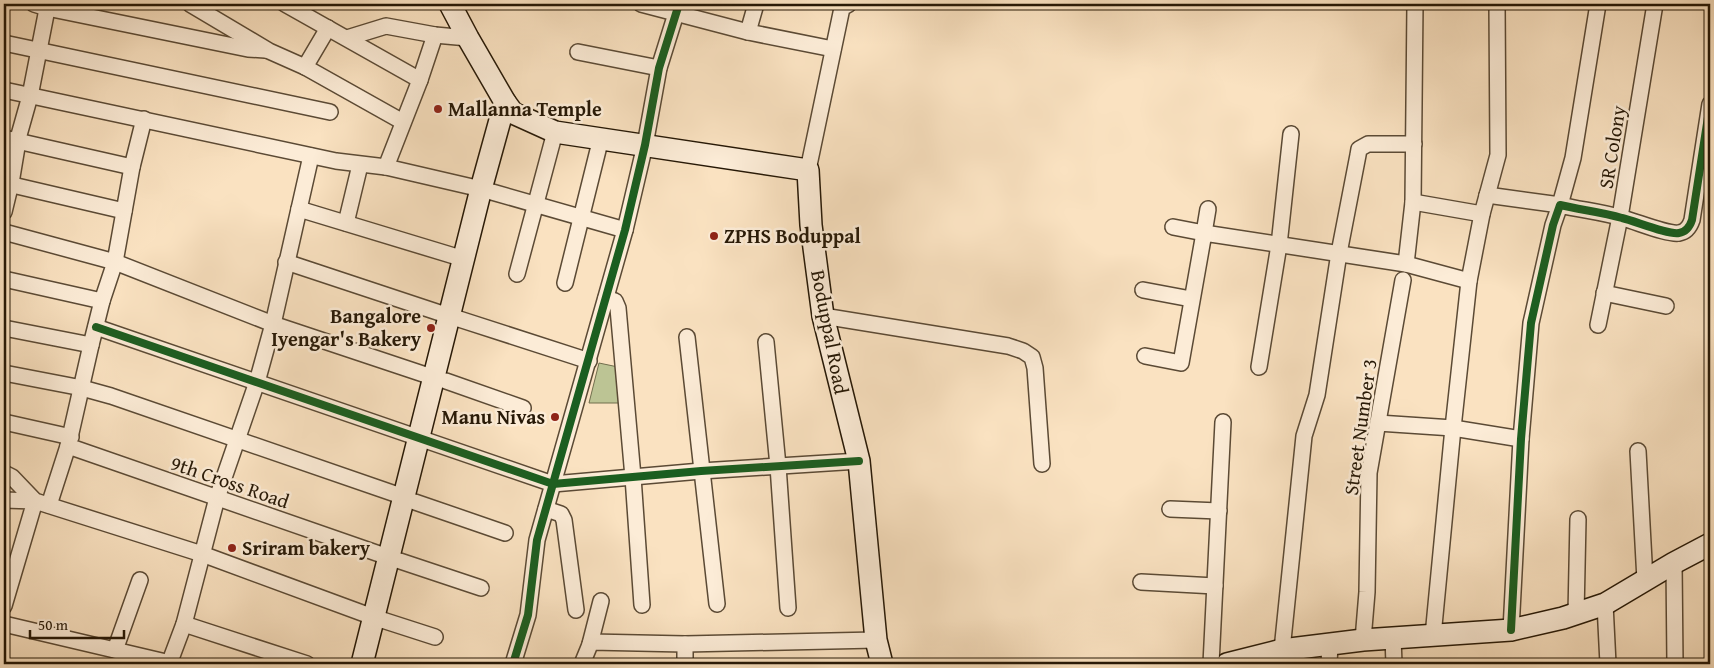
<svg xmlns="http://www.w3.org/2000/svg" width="1714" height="668" viewBox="0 0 1714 668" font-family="'Gentium Book Plus',serif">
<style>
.green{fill:#bcc494;stroke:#716e4d}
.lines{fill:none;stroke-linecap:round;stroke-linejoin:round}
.street-casing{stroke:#5b4a35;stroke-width:18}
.secondary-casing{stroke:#261806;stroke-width:24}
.street{stroke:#fcecd7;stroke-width:15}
.secondary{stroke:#fcecd7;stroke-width:21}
.cycleway-casing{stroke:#fcecd7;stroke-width:11}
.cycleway{stroke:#1b5e20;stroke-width:8}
.poi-dot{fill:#8f2418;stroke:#fcecd7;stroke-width:2}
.labels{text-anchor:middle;stroke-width:5;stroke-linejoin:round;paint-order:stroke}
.poi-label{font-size:20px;font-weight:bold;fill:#261806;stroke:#fcecd7;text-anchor:start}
.street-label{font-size:20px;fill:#261806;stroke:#fcecd7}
</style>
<rect width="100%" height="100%" fill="#fae2c1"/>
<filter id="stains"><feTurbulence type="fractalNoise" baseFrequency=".004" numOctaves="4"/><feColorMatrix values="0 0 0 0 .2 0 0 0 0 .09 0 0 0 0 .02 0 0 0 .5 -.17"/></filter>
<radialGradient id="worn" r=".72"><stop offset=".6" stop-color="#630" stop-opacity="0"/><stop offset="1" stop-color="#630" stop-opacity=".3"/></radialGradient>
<polygon class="green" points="599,363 618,367 620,403 589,403"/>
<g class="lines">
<g class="street-casing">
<g id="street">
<polyline points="34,4 47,8 248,49 265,50"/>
<polyline points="190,4 269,51 305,67 403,122"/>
<polyline points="285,4 420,80"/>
<polyline points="641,4 748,32 833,49"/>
<polyline points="748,32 756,4"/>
<polyline points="347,38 386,26 435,35 468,38"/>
<polyline points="4,43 330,112"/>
<polyline points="578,52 659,68"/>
<polyline points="305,67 328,28"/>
<polyline points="4,90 336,161 386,167 481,189"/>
<polyline points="144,119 132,167 115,262 102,301 91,345 68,446 388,557"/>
<polyline points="4,138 132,167"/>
<polyline points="386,167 420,80 435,35"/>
<polyline points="808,170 842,8 849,4"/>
<polyline points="4,183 124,211"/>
<polyline points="492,192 625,230"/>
<polyline points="1487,195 1560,205 1573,158 1598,4"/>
<polyline points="1413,202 1482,214"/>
<polyline points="299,209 464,259"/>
<polyline points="4,212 11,183 19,135 30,96 48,4"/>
<polyline points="346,223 360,165"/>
<polyline points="1173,227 1204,233 1208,209"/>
<polyline points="4,232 115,262 273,324 435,378"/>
<polyline points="286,262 449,316"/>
<polyline points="1406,264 1413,202 1415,4"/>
<polyline points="517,274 555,132"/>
<polyline points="4,279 102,301"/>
<polyline points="565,283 601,138"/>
<polyline points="1143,290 1191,299"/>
<polyline points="1604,293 1666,306"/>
<polyline points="606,298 615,301 618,308 633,477 642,605"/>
<polyline points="823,316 1008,346 1023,351 1032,357 1035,368 1042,464"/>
<polyline points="459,319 589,361"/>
<polyline points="1598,325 1620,217 1655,4"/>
<polyline points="96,327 553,484 701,471 859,461"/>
<polyline points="4,328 91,345"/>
<polyline points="687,337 717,604"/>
<polyline points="766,342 778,466 788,608"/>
<polyline points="1145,356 1181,363 1204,233 1406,264 1469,281"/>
<polyline points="1259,367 1279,245 1291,134"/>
<polyline points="4,373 82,388 111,396 404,497"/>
<polyline points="446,381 523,408"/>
<polyline points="4,422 71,437"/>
<polyline points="1378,423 1453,428 1521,439"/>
<polyline points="1638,451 1645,580"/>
<polyline points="4,473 12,477 35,501 202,554 373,617 435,637"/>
<polyline points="4,500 35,501 4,606"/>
<polyline points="415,502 505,533"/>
<polyline points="49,505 68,446"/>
<polyline points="546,509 561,514 564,520 576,610"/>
<polyline points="1170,509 1219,511"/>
<polyline points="400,561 481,588"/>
<polyline points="1674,563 1675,664"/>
<polyline points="1141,582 1215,586"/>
<polyline points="1605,604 1608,664"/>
<polyline points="1576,614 1578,519"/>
<polyline points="4,624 170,663"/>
<polyline points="184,624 307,664"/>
<path d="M1511,630L1521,439L1531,323L1553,225L1560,205C1581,210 1602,212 1622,218C1635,221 1668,235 1679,233C1686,232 1690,226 1692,220L1710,104"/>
<polyline points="1433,636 1453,428 1469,281 1482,214 1498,155 1497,4"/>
<polyline points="1393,638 1394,664"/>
<polyline points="1363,640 1367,592 1369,473 1403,280"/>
<polyline points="590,644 601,601"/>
<polyline points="115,650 140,580"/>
<polyline points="1282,650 1304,436 1317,395 1339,253 1358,155 1359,149 1368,144 1414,144"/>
<polyline points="169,664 184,624 217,498 257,382 273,324 311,156"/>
<polyline points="513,664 528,615 537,540 625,230 645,145 659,68 679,4"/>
<polyline points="582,664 591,642 685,644 876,640"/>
<polyline points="685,664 685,644"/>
<polyline points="1211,664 1223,422"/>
<polyline points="1329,664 1330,644"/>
</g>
</g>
<g class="secondary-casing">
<g id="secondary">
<polyline points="450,4 468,38 505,102 513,113 555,132 808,170 811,225 823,316 859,461 876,640 882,664"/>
<polyline points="362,664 481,189 505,102"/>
<polyline points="1227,664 1282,650 1363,640 1511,630 1563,618 1605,604 1674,563 1710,544"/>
</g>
</g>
<use href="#street" class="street"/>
<use href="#secondary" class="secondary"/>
<g class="cycleway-casing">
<g id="cycleway">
<polyline points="96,327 553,484 701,471 859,461"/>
<path d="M1511,630L1521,439L1531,323L1553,225L1560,205C1581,210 1602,212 1622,218C1635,221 1668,235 1679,233C1686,232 1690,226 1692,220L1710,104"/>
<polyline points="513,664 528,615 537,540 625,230 645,145 659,68 679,4"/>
</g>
</g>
<use href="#cycleway" class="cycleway"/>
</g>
<g class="poi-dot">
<circle cx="438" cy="109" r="5"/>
<circle cx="714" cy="236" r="5"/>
<circle cx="431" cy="328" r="5"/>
<circle cx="555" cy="417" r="5"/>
<circle cx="232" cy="548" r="5"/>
</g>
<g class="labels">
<g class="poi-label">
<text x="448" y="116">Mallanna Temple</text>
<text x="724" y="243">ZPHS Boduppal</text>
<text x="421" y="323" text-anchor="end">Bangalore<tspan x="421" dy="23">Iyengar's Bakery</tspan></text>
<text x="545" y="424" text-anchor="end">Manu Nivas</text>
<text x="242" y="555">Sriram bakery</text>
</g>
<g class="street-label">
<text transform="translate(1612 147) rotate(-81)" y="7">SR Colony</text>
<text transform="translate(830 332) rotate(79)" y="7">Boduppal Road</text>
<text transform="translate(1360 427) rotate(-82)" y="7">Street Number 3</text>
<text transform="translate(230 482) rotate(19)" y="7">9th Cross Road</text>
</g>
</g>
<rect width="1714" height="668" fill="none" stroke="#fae2c1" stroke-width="20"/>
<rect x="5" y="5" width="1704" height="658" fill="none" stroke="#261806" stroke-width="2.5"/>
<rect x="10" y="10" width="1694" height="648" fill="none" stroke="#261806"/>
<path d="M30 630v8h94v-8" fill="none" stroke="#261806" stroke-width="2.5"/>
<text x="38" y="630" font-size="15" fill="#261806" stroke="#fcecd7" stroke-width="4" paint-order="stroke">50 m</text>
<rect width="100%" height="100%" filter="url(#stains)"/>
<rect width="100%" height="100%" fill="url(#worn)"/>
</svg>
